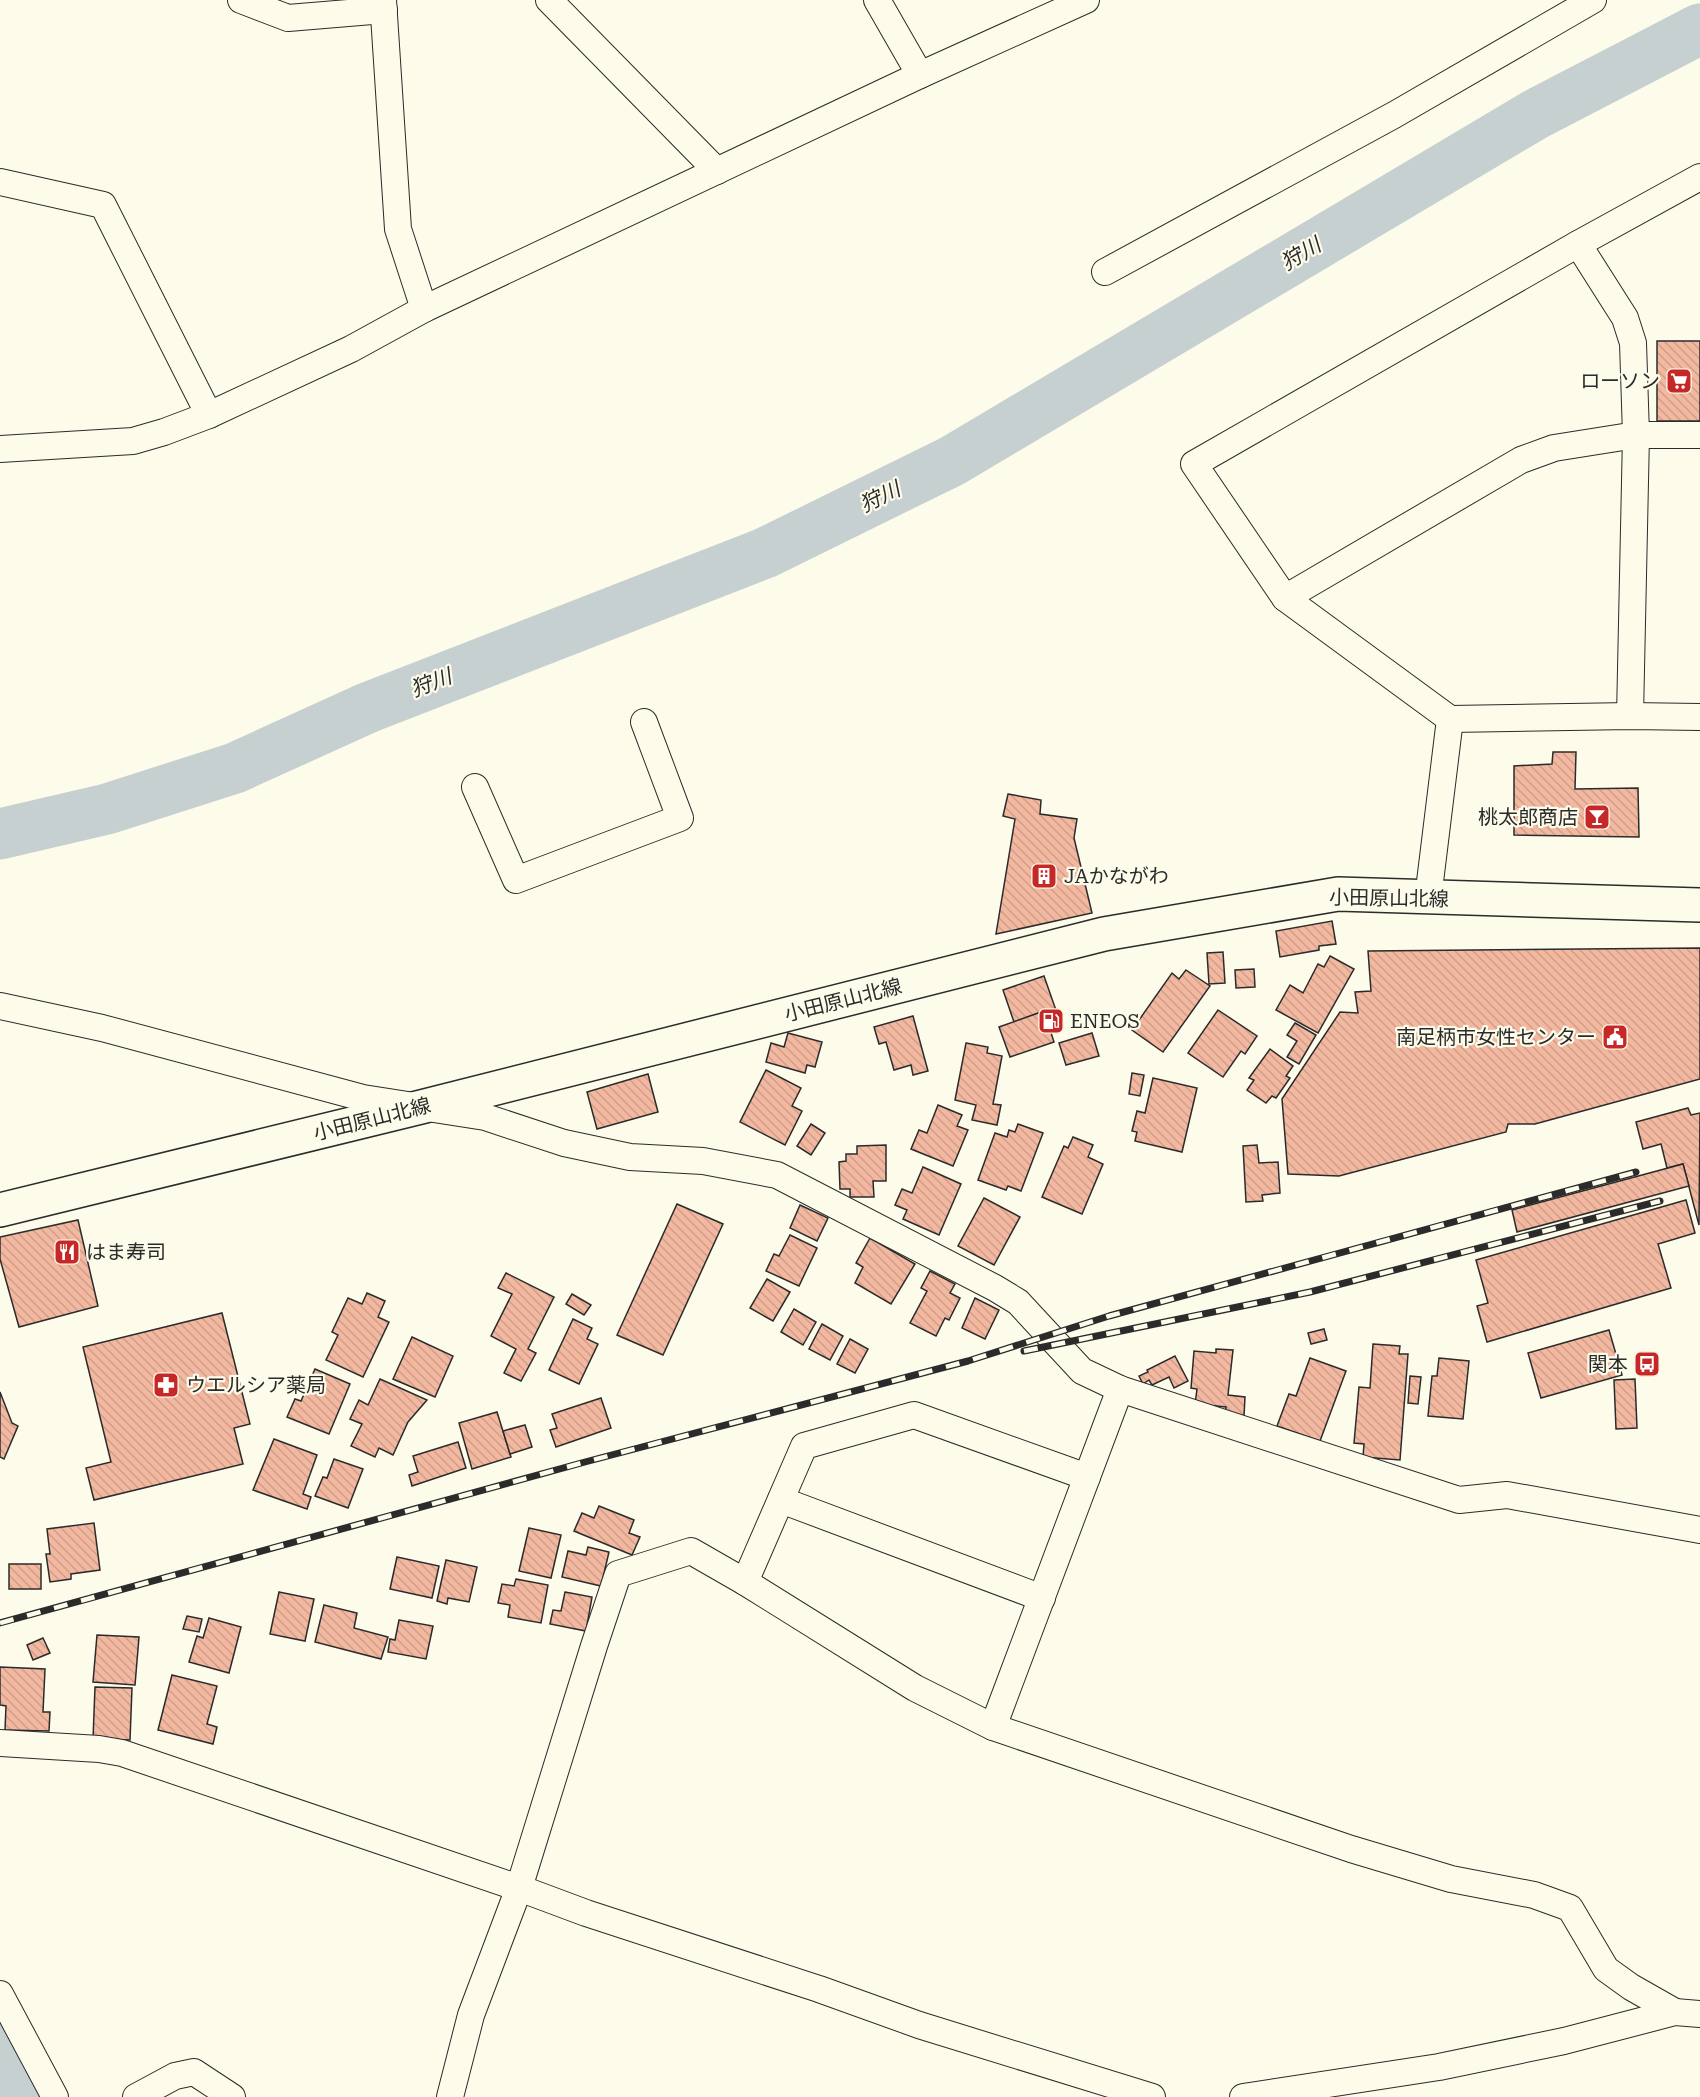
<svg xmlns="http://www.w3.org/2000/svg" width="1700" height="2097" viewBox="0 0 1700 2097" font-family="'Roboto Serif','Noto Sans JP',serif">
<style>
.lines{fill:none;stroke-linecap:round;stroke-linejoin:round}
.river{stroke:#c7d0d0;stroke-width:51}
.building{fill:url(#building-back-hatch);stroke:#2b2b2b;stroke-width:1.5}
.street-casing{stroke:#2b2b2b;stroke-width:28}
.primary-casing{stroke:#2b2b2b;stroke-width:36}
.street{stroke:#fdfbea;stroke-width:26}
.primary{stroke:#fdfbea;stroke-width:33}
.rail-casing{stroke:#2b2b2b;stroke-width:7}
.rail{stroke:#fdfbea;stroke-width:4.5;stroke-dasharray:14;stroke-linecap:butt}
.labels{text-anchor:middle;stroke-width:4.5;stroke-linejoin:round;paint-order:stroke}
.poi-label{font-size:20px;fill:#2b2b2b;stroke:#fdfbea;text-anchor:end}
.street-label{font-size:20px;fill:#2b2b2b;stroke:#fdfbea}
.water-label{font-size:21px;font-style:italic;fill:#2b2b2b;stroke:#fdfbea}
</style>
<defs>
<pattern id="building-back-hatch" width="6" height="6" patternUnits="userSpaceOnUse" patternTransform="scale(1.5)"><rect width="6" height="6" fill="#f2b8a0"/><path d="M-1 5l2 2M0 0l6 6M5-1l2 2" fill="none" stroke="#d09e8a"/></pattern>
</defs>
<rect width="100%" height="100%" fill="#fdfbea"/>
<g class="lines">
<g class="river">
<polyline points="0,834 107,809 235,768 367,708 765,553 952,461 1536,114 1700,29"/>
<polyline points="0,2047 29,2097"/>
</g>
</g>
<g class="building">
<rect x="1657" y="341" width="43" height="80"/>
<polygon points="1553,752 1576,752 1575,789 1638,788 1639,837 1514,835 1514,766 1552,764"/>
<polygon points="1008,794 1041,800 1040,814 1077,819 1074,838 1092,913 996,934 1015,819 1003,816"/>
<polygon points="1332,921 1336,944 1319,946 1319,950 1280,957 1276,931"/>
<polygon points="1700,948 1700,1079 1535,1124 1508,1124 1506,1132 1339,1176 1288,1174 1282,1099 1340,1012 1358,1013 1355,992 1371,991 1368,951"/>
<polygon points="1223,952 1225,983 1209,984 1207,953"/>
<polygon points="1330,956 1354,969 1318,1033 1276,1010 1290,985 1303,993 1318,964 1324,967"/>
<polygon points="1254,969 1255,987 1236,988 1235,970"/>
<polygon points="1186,970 1210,986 1163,1052 1132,1030 1172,973 1179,979"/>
<polygon points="1044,976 1058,1016 1047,1020 1044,1011 1014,1022 1003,990"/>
<polygon points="1218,1010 1257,1036 1245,1054 1241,1051 1223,1077 1188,1053"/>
<polygon points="1044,1011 1054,1042 1010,1057 999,1027"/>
<polygon points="913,1016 928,1071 913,1075 911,1065 894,1070 886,1042 879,1044 874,1027"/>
<polygon points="1295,1023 1316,1035 1299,1064 1287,1057 1297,1041 1287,1035"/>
<polygon points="788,1033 822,1042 815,1067 807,1065 805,1073 766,1062 771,1043 784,1047"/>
<polygon points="1092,1033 1099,1056 1066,1065 1059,1043"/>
<polygon points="966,1043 988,1047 987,1053 1002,1056 993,1104 1001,1105 997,1125 972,1120 976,1105 955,1100"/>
<polygon points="1270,1049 1293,1066 1286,1076 1290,1078 1276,1098 1272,1096 1266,1103 1247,1090 1254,1080 1249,1078"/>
<polygon points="766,1070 801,1088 792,1106 802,1111 785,1145 740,1122"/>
<polygon points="1132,1073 1144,1075 1140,1096 1129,1094"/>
<polygon points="648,1074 658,1112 597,1129 587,1092"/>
<polygon points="1153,1078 1197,1088 1182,1152 1135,1141 1137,1132 1132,1131 1137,1111 1145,1113"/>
<polygon points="938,1105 962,1115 957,1126 968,1130 953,1166 911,1149 919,1130 927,1133"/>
<polygon points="1688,1108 1691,1115 1700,1113 1699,1225 1683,1164 1667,1168 1661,1144 1643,1149 1636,1122"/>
<polygon points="811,1124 825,1133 811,1155 797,1146"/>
<polygon points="1018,1124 1043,1133 1021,1191 1008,1186 1006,1190 978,1180 995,1133 1007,1137 1009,1130 1015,1132"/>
<polygon points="1073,1137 1093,1145 1088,1157 1103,1164 1082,1214 1042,1197 1064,1146 1068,1148"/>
<polygon points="886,1145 886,1181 873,1181 874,1197 850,1197 850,1189 840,1189 839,1162 846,1161 846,1154 857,1154 857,1146"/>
<polygon points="1257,1145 1259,1163 1278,1162 1280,1193 1262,1195 1263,1201 1246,1202 1243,1146"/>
<polygon points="1683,1164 1689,1186 1517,1232 1512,1210"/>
<polygon points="923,1167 961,1184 939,1235 903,1219 907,1210 895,1205 902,1189 912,1193"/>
<polygon points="984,1198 1020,1217 994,1265 958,1246"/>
<polygon points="1686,1200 1695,1233 1658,1244 1671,1288 1487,1342 1477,1306 1488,1303 1476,1260"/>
<polygon points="677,1204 723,1224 663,1355 617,1335"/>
<polygon points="800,1205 828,1218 817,1241 790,1228"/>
<polygon points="78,1220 98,1306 19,1327 0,1259 0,1237"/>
<polygon points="790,1235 817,1248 799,1286 766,1271 774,1254 779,1256"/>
<polygon points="870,1238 915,1264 891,1304 855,1283 863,1267 856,1263"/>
<polygon points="930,1271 955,1284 950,1293 960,1298 949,1320 945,1318 936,1336 910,1323 927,1291 921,1288"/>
<polygon points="506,1273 554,1297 528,1349 536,1353 521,1381 504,1373 516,1349 491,1336 512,1294 498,1288"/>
<polygon points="767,1279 790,1292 773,1321 750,1308"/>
<polygon points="367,1293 385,1301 378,1317 389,1322 363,1377 326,1360 338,1335 332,1332 348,1298 362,1304"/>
<polygon points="572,1294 591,1305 584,1315 566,1304"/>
<polygon points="975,1298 999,1310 985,1339 962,1328"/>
<polygon points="794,1309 816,1322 803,1345 781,1332"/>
<polygon points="222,1313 250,1424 234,1428 243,1464 94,1500 86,1468 111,1462 83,1347"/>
<polygon points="573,1319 592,1328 587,1339 598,1344 579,1384 549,1370"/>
<polygon points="822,1324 843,1336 830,1360 809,1349"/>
<polygon points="1324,1329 1327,1340 1311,1344 1308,1333"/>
<polygon points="1609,1330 1622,1375 1541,1398 1528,1353"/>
<polygon points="412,1337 453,1356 435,1397 393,1379"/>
<polygon points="850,1339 868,1349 855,1373 837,1364"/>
<polygon points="1373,1344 1400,1346 1399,1354 1408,1354 1400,1460 1363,1457 1364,1444 1354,1443 1359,1387 1370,1388"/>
<polygon points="1216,1349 1233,1350 1228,1395 1245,1397 1244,1416 1225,1414 1226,1407 1195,1404 1197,1389 1191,1388 1194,1351 1216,1353"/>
<polygon points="1175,1356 1188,1381 1174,1388 1169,1377 1152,1385 1149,1380 1143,1384 1139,1376 1148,1372 1147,1370"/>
<polygon points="1310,1358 1346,1371 1320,1441 1277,1426 1289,1394 1296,1396"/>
<polygon points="1439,1358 1469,1361 1463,1419 1428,1416 1432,1376 1437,1376"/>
<polygon points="315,1369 350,1384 329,1434 287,1417 295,1399 301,1401"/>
<polygon points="1410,1376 1421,1377 1418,1404 1408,1403"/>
<polygon points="380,1379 427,1400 408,1422 393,1455 379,1448 375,1457 351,1446 362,1424 350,1419 359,1400 368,1405"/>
<polygon points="1635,1379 1637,1428 1616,1429 1614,1380"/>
<polygon points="0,1392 12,1423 18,1426 4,1459 0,1457"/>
<polygon points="601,1398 611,1428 556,1447 550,1430 557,1428 552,1414"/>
<polygon points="497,1412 511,1457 472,1469 459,1423"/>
<polygon points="525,1425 532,1447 510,1454 503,1431"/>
<polygon points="274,1439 317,1455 303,1494 311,1497 307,1509 253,1490"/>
<polygon points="458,1442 466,1468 412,1486 409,1475 418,1472 413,1456"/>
<polygon points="334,1459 363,1469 348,1508 315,1496 323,1477 327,1478"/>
<polygon points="599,1506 634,1520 629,1533 640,1537 632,1555 574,1531 582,1513 594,1518"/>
<polygon points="94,1523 100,1570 71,1574 71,1579 50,1582 46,1554 50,1554 47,1529"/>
<polygon points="529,1528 561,1535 551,1578 519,1571"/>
<polygon points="588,1547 609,1552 601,1586 562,1577 568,1551 586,1555"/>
<polygon points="397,1557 439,1566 432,1598 390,1589"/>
<polygon points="446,1560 477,1567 469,1602 448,1598 447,1604 437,1601"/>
<rect x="9" y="1564" width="32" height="25"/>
<polygon points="516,1579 548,1585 541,1623 508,1617 510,1605 498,1603 502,1584 514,1586"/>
<polygon points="279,1592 314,1599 305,1641 270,1634"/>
<polygon points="565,1592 592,1597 586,1631 550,1624 553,1610 561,1611"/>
<polygon points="324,1605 357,1613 354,1628 388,1637 381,1659 315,1642"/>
<polygon points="187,1616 202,1619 199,1632 183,1629"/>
<polygon points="209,1618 241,1627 229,1673 189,1662 197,1636 203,1638"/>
<polygon points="399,1620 433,1626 426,1659 388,1652 390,1639 395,1640"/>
<polygon points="97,1635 139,1637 135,1685 93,1682"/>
<polygon points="43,1638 50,1653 33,1660 27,1645"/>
<polygon points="0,1667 45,1669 43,1712 50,1712 49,1731 5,1730 6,1706 0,1705"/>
<polygon points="172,1675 217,1686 207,1724 217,1727 213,1744 158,1730"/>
<polygon points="95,1687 132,1688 130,1740 93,1739"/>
</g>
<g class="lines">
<g class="street-casing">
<g id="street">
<polyline points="241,0 288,18 384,10"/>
<polyline points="383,0 398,229 424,309"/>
<polyline points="549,0 717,171"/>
<polyline points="877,0 920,75"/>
<polyline points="1700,177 1578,244 1194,464 1285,598 1450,719 1630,716 1700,717"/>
<polyline points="0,182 103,205 209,415"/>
<polyline points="1578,244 1625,318 1633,343 1636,435 1630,716"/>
<polyline points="1105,272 1394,115 1593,0"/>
<polyline points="0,449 133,441 164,432 209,415 351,349 424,309 920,75 1086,0"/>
<polyline points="1285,598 1521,460 1554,448 1636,435 1700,435"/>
<polyline points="475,787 516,880 680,818 644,722"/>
<polyline points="1428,898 1450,719"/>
<polyline points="0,1006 102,1028 363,1098 485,1117 564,1143 630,1157 703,1161 777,1175 995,1288 1018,1302 1082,1371 1120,1389 1459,1500 1507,1495 1700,1530"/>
<polyline points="781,1500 1042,1598"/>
<polyline points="745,1582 804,1446 914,1415 1087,1477"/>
<polyline points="993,1727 1120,1389"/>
<polyline points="0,1743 99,1749 122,1753 519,1888 586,1913 819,1989 919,2025 1152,2097"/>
<polyline points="0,1994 55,2097"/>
<polyline points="136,2097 175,2076 194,2072 232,2097"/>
<polyline points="450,2097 471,2015 519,1888 594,1646 618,1574 691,1551 745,1582 915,1688 993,1727 1351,1849 1451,1879 1534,1895 1570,1908 1606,1969 1631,1987 1675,2012"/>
<polyline points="1243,2097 1439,2067 1564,2041 1675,2012 1700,2014"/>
</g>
</g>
<g class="primary-casing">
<polyline id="primary" points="0,1210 421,1107 1104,934 1338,894 1700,905"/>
</g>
<use href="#street" class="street"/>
<use href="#primary" class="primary"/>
<g class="rail-casing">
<g id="rail">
<polyline points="1024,1351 1310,1292 1660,1201"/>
<polyline points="0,1623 585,1462 968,1361 1109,1316 1636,1172"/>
</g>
</g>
<use href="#rail" class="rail"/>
</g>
<defs>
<g id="supermarket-square" transform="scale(1.35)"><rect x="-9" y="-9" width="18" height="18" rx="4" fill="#c62828" stroke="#fdfbea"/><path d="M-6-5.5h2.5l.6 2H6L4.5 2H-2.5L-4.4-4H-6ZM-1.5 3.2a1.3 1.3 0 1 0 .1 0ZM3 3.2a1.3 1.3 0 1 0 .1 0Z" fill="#fff"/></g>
<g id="bar-square" transform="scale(1.35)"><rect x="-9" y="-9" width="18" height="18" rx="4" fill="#c62828" stroke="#fdfbea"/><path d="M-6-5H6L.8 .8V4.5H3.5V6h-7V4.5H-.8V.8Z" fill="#fff"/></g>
<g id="building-square" transform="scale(1.35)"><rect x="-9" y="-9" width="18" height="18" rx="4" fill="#c62828" stroke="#fdfbea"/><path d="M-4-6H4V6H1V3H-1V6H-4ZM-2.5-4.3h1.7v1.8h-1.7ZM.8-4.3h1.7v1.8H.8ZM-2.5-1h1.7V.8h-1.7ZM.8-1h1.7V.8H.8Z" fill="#fff"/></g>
<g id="fuel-square" transform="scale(1.35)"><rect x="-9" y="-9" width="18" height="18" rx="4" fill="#c62828" stroke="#fdfbea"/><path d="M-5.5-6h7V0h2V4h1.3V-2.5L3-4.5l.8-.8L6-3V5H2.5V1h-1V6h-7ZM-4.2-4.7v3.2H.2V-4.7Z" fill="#fff"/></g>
<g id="civic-square" transform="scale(1.35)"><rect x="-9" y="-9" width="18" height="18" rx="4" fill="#c62828" stroke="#fdfbea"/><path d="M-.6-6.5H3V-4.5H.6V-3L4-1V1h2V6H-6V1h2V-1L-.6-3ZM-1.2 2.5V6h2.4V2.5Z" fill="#fff"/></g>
<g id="restaurant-square" transform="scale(1.35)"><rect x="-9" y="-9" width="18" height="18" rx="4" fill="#c62828" stroke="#fdfbea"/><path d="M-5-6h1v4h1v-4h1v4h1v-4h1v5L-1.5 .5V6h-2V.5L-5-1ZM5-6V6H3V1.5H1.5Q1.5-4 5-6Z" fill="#fff"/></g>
<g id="bus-square" transform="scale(1.35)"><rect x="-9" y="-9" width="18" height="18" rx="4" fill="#c62828" stroke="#fdfbea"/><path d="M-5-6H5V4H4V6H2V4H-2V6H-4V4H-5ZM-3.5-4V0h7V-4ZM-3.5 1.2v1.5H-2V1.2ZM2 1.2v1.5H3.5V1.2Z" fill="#fff"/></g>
<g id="pharmacy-square" transform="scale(1.35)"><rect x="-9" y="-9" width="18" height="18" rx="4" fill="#c62828" stroke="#fdfbea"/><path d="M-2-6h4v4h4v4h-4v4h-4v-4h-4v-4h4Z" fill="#fff"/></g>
</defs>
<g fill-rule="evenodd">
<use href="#supermarket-square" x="1679" y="381"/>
<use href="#bar-square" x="1597" y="817"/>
<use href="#building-square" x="1044" y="876"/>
<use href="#fuel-square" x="1051" y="1021"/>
<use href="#civic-square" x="1615" y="1037"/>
<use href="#restaurant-square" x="67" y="1252"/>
<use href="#bus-square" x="1647" y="1364"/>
<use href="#pharmacy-square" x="166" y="1385"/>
</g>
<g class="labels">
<g class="poi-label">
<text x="1660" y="388">ローソン</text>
<text x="1578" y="824">桃太郎商店</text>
<text x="1064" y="883" text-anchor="start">JAかながわ</text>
<text x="1070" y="1028" text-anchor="start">ENEOS</text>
<text x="1596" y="1044">南足柄市女性センター</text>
<text x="86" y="1259" text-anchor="start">はま寿司</text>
<text x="1628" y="1371">関本</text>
<text x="186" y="1392" text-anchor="start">ウエルシア薬局</text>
</g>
<g class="street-label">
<text transform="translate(1389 898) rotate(1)" y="7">小田原山北線</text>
<text transform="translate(843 1000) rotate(-14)" y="7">小田原山北線</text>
<text transform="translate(372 1119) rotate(-14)" y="7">小田原山北線</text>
</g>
<g class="water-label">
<text transform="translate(1301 254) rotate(-31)" y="7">狩川</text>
<text transform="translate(880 497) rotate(-26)" y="7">狩川</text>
<text transform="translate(431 683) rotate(-21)" y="7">狩川</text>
</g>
</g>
</svg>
